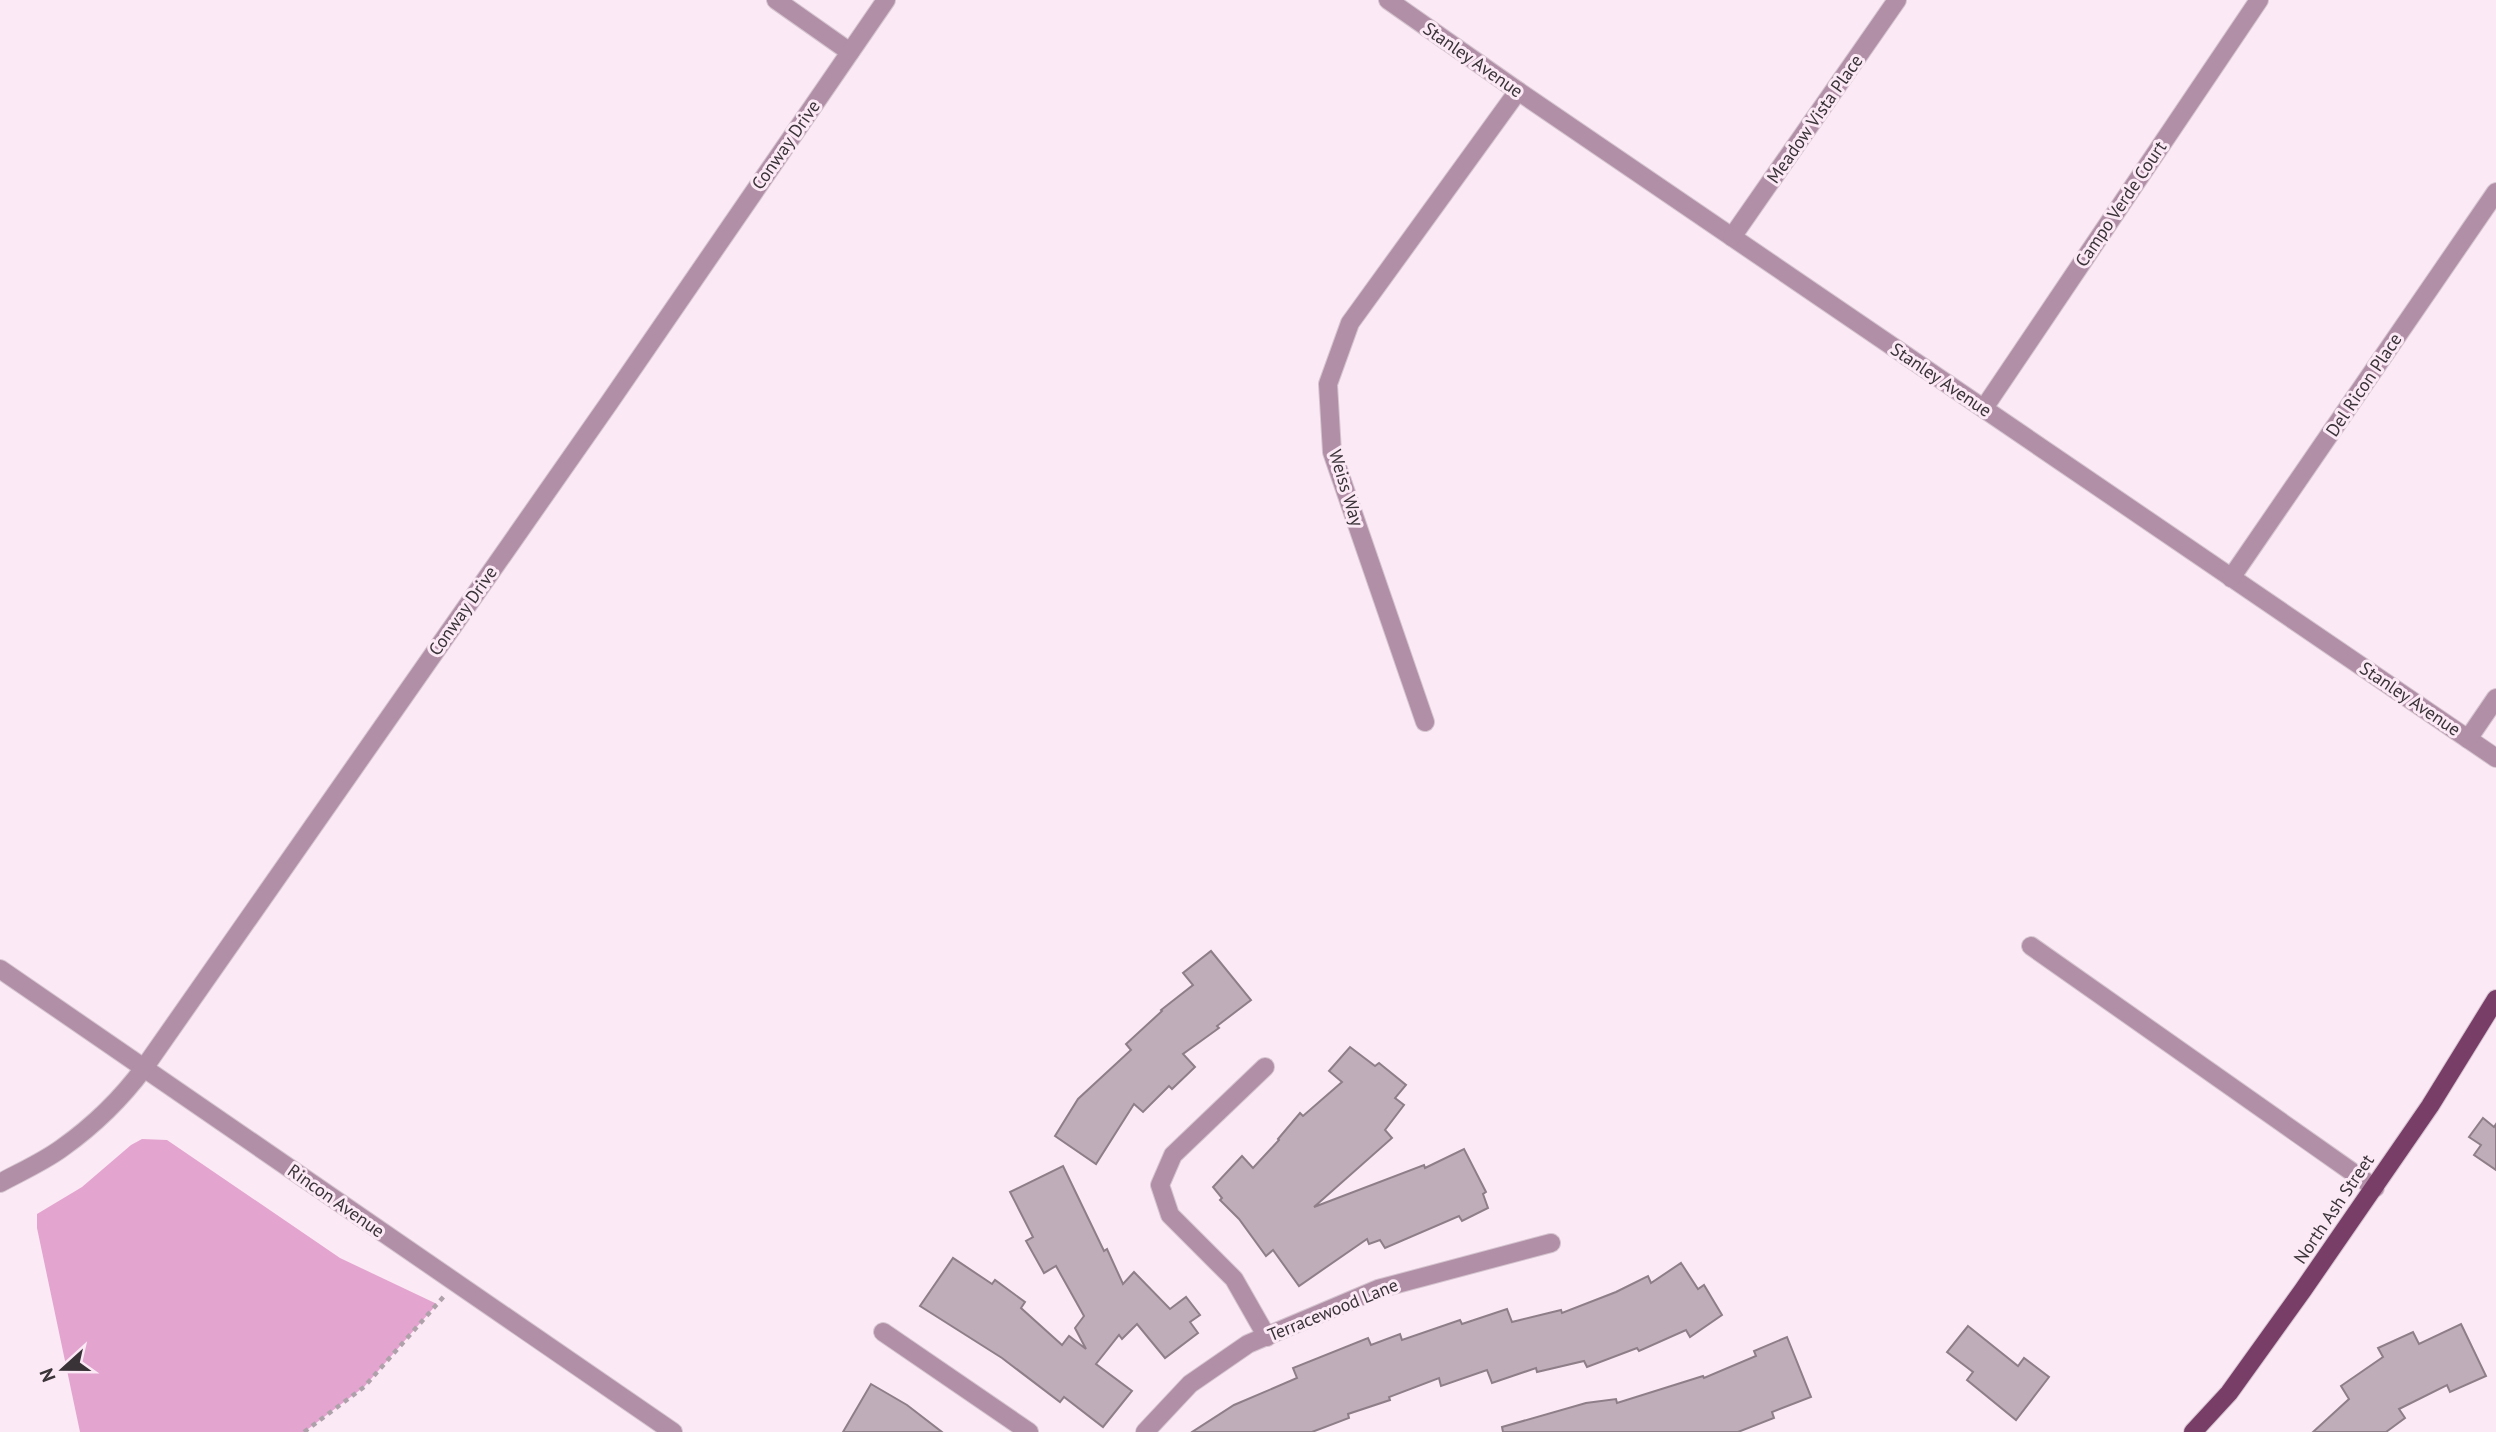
<svg xmlns="http://www.w3.org/2000/svg" width="2496" height="1432" viewBox="0 0 2496 1432" font-family="'PT Sans',sans-serif">
<style>
.green{fill:#e3a5cf}
.building{fill:#bfaeb9;stroke:#8e7e88;stroke-width:2}
.lines{fill:none;stroke-linecap:round;stroke-linejoin:round}
.minor-casing{stroke:#d4c4cf;stroke-width:20}
.major-casing{stroke:#d4c4cf;stroke-width:20}
.path{stroke:#afa1aa;stroke-width:4.5;stroke-dasharray:5 5;stroke-linecap:butt}
.minor{stroke:#b18fa6;stroke-width:18}
.major{stroke:#793e68;stroke-width:18}
.labels{text-anchor:middle;stroke-width:6;stroke-linejoin:round;paint-order:stroke}
.street-label{font-size:18px;fill:#393237;stroke:#fbe9f5}
</style>
<rect width="100%" height="100%" fill="#fbe9f5"/>
<polygon class="green" points="142,1139 167,1140 340,1258 437,1304 364,1387 304,1432 80,1432 37,1228 37,1214 82,1187 131,1145"/>
<g class="building">
<polygon points="1211,951 1251,1000 1217,1026 1219,1028 1183,1054 1195,1067 1172,1089 1169,1086 1143,1112 1134,1104 1096,1164 1055,1136 1078,1099 1131,1050 1126,1044 1162,1011 1161,1010 1193,985 1183,973"/>
<polygon points="1350,1047 1375,1066 1379,1063 1406,1085 1395,1098 1404,1105 1385,1130 1392,1138 1314,1207 1424,1165 1425,1168 1464,1149 1486,1192 1483,1194 1488,1208 1462,1221 1459,1216 1385,1248 1380,1240 1369,1244 1367,1239 1299,1286 1273,1250 1266,1256 1239,1219 1220,1200 1222,1198 1213,1187 1242,1156 1253,1168 1279,1140 1278,1139 1300,1113 1303,1116 1342,1082 1329,1071"/>
<polygon points="2483,1118 2494,1127 2496,1124 2496,1170 2474,1155 2481,1145 2469,1137"/>
<polygon points="1063,1166 1104,1251 1107,1249 1123,1284 1134,1272 1170,1309 1186,1297 1200,1315 1190,1322 1198,1333 1165,1358 1137,1324 1122,1339 1119,1335 1096,1364 1132,1391 1103,1427 1064,1397 1060,1402 1002,1358 920,1306 953,1258 992,1284 995,1280 1025,1302 1021,1308 1062,1345 1069,1336 1086,1349 1075,1328 1084,1316 1056,1266 1044,1273 1026,1241 1033,1237 1010,1192"/>
<polygon points="1681,1263 1698,1289 1704,1285 1722,1315 1690,1337 1686,1330 1639,1351 1637,1348 1587,1367 1584,1361 1537,1372 1536,1368 1492,1383 1487,1370 1441,1386 1439,1378 1389,1397 1390,1400 1348,1414 1349,1418 1312,1432 1192,1432 1234,1405 1297,1378 1293,1368 1368,1338 1371,1345 1400,1334 1402,1340 1460,1320 1462,1324 1507,1309 1512,1322 1561,1310 1562,1313 1616,1292 1648,1276 1651,1283"/>
<polygon points="2461,1324 2486,1376 2450,1392 2447,1385 2399,1409 2405,1418 2386,1432 2313,1432 2349,1399 2341,1386 2383,1357 2378,1348 2413,1332 2419,1344"/>
<polygon points="1968,1326 2018,1366 2024,1358 2049,1377 2016,1420 1967,1380 1973,1372 1947,1352"/>
<polygon points="1787,1337 1811,1397 1772,1412 1774,1418 1738,1432 1503,1432 1502,1427 1586,1403 1616,1399 1617,1403 1703,1376 1704,1378 1756,1356 1754,1351"/>
<polygon points="871,1384 907,1405 942,1432 843,1432"/>
</g>
<g class="lines">
<g class="minor-casing">
<g id="minor">
<polyline points="776,0 850,52"/>
<polyline points="1388,0 1518,91 2496,758"/>
<polyline points="1732,237 1897,0"/>
<polyline points="1984,408 2259,0"/>
<polyline points="2231,578 2496,192"/>
<polyline points="1425,722 1332,452 1328,384 1350,323 1518,91"/>
<polyline points="2468,739 2496,698"/>
<polyline points="2031,946 2375,1188"/>
<polyline points="0,969 673,1432"/>
<polyline points="1265,1067 1173,1155 1160,1185 1170,1215 1234,1279 1267,1337"/>
<path d="M0,1183C20,1172 43,1162 62,1148C93,1126 121,1099 144,1068L609,403L886,0"/>
<polyline points="883,1332 1029,1432"/>
<polyline points="1145,1432 1190,1384 1248,1344 1378,1289 1551,1243"/>
</g>
</g>
<g class="major-casing">
<polyline id="major" points="2193,1432 2229,1393 2303,1290 2430,1106 2496,999"/>
</g>
<polyline class="path" points="304,1432 364,1387 445,1295"/>
<use href="#minor" class="minor"/>
<use href="#major" class="major"/>
</g>
<g class="labels">
<g class="street-label">
<text transform="translate(1473 60) rotate(35)" y="6">Stanley Avenue</text>
<text transform="translate(1815 119) rotate(-55)" y="6">Meadow Vista Place</text>
<text transform="translate(786 145) rotate(-55)" y="6">Conway Drive</text>
<text transform="translate(2121 204) rotate(-56)" y="6">Campo Verde Court</text>
<text transform="translate(1941 380) rotate(34)" y="6">Stanley Avenue</text>
<text transform="translate(2364 385) rotate(-56)" y="6">Del Ricon Place</text>
<text transform="translate(1346 488) rotate(73)" y="6">Weiss Way</text>
<text transform="translate(463 611) rotate(-55)" y="6">Conway Drive</text>
<text transform="translate(2410 699) rotate(34)" y="6">Stanley Avenue</text>
<text transform="translate(336 1201) rotate(35)" y="6">Rincon Avenue</text>
<text transform="translate(2334 1209) rotate(-56)" y="6">North Ash Street</text>
<text transform="translate(1333 1310) rotate(-22)" y="6">Terracewood Lane</text>
</g>
</g>
<g transform="translate(63 1369) rotate(249)" stroke="#fbe9f5" stroke-width="5" paint-order="stroke">
<path d="M0-5L12 26L0 18L-12 26Z" fill="#393237"/>
<text y="-10" font-size="19" font-weight="bold" text-anchor="middle" fill="#393237">N</text>
</g>
</svg>
